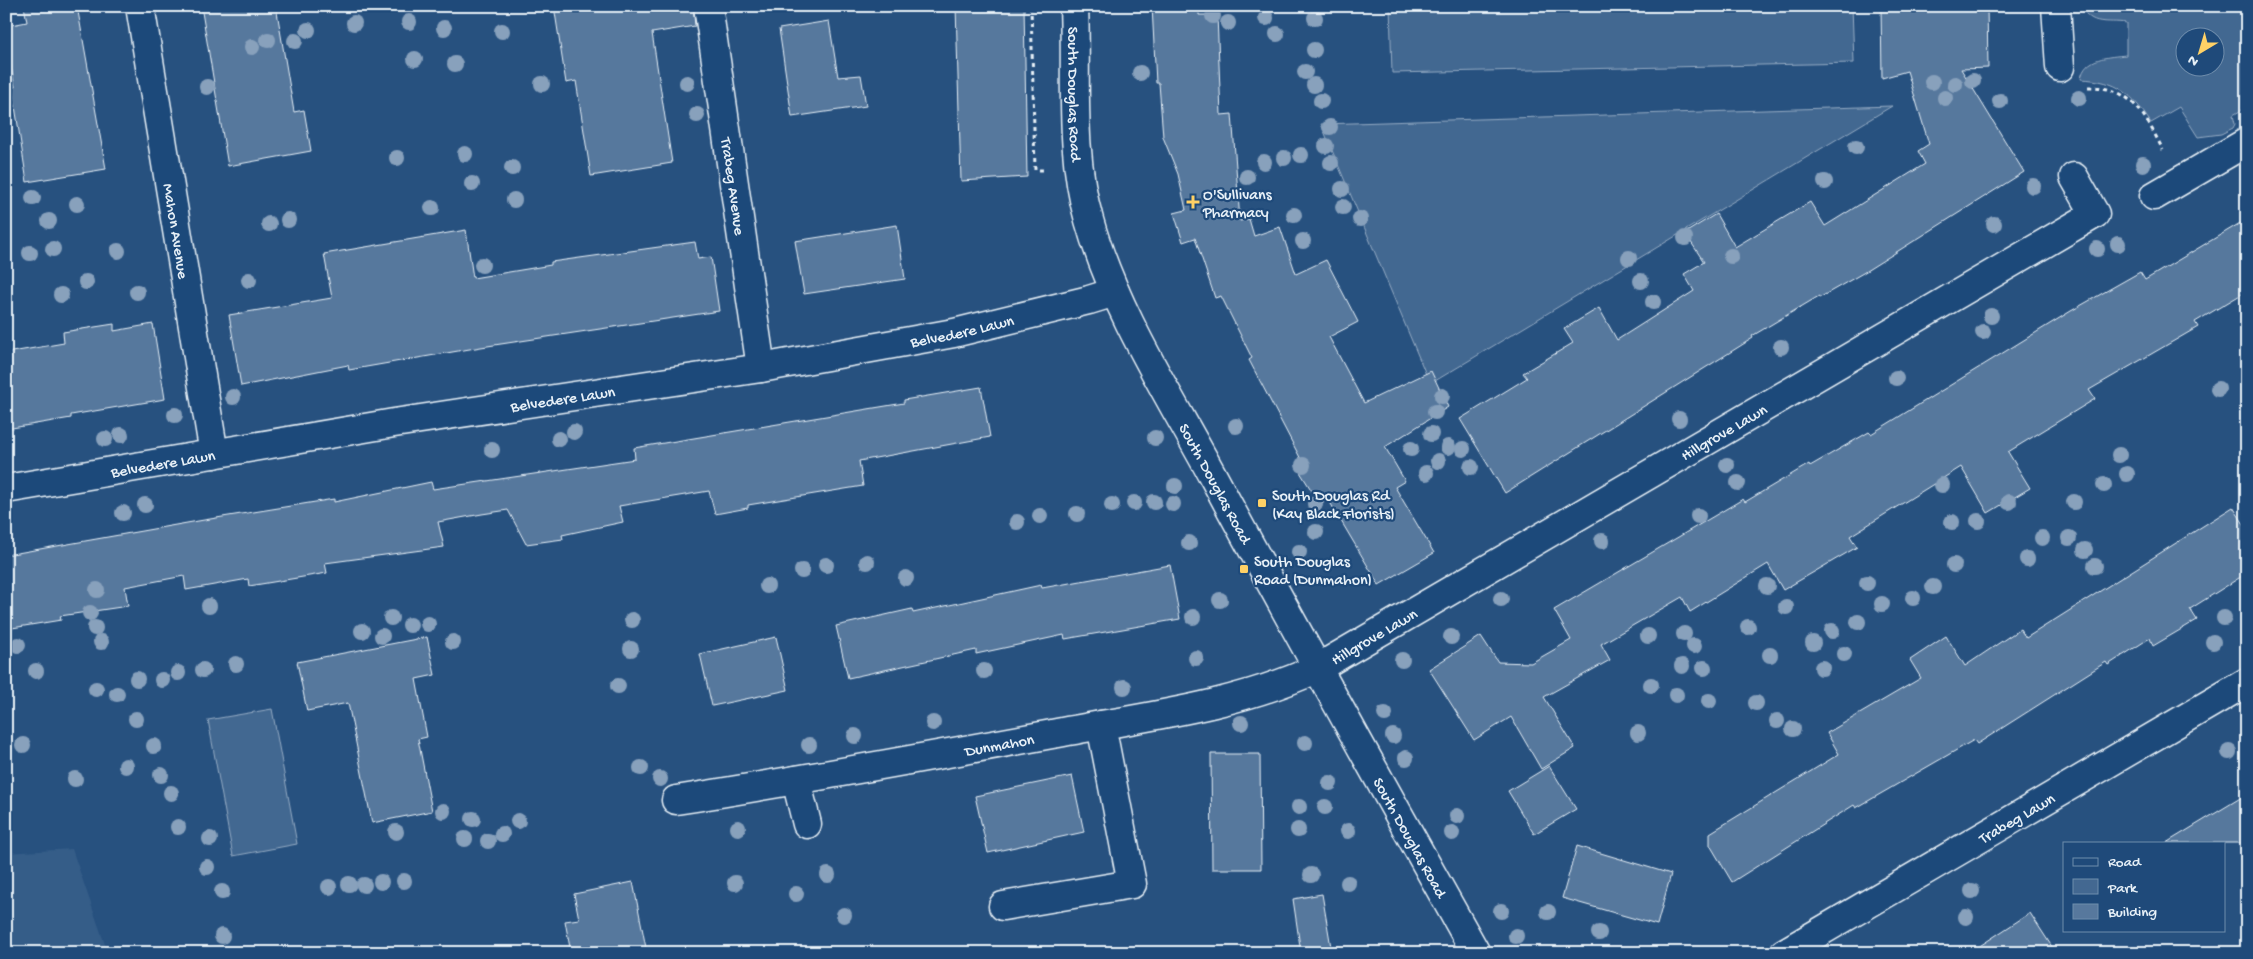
<svg xmlns="http://www.w3.org/2000/svg" width="2253" height="959" viewBox="0 0 2253 959" font-family="'Gochi Hand',sans-serif">
<style>
.built{fill:#355d88}
.green{fill:#436891;stroke:#96acc4;fill-rule:evenodd}
.building{fill:#57789d;stroke:#e8f1f8}
.lines{fill:none;stroke-linecap:round;stroke-linejoin:round}
.minor-casing{stroke:#e8f1f8;stroke-width:31}
.secondary-casing{stroke:#e8f1f8;stroke-width:31}
.path{stroke:#e8f1f8;stroke-width:3;stroke-dasharray:4 4;stroke-linecap:butt}
.minor{stroke:#1f4a7a;stroke-width:28}
.secondary{stroke:#1f4a7a;stroke-width:28}
.tree{fill:#88a1bc}
.poi-dot{fill:#ffd166;stroke:#1f4a7a;stroke-width:2}
.labels{text-anchor:middle;stroke-width:4.5;stroke-linejoin:round;paint-order:stroke}
.street-label{font-size:16px;fill:#e8f1f8;stroke:#1f4a7a}
.poi-label{font-size:16px;fill:#e8f1f8;stroke:#1f4a7a;text-anchor:start}
</style>
<rect width="100%" height="100%" fill="#27517f"/>
<filter id="ink" filterUnits="userSpaceOnUse"><feTurbulence type="fractalNoise" baseFrequency=".02" numOctaves="2"/><feDisplacementMap in="SourceGraphic" scale="10" xChannelSelector="R" yChannelSelector="G"/><feConvolveMatrix kernelMatrix="1 2 1 2 8 2 1 2 1" color-interpolation-filters="sRGB"/></filter>
<g filter="url(#ink)">
<polygon class="built" points="72,849 108,953 6,953 6,853"/>
<g class="green">
<polygon points="1390,6 1852,6 1854,63 1392,73"/>
<path d="M2081,6H2247V107L2233,115L2235,124L2233,128L2221,134L2198,137L2179,107L2151,123C2131,93 2119,81 2081,79C2084,57 2109,57 2126,55V23C2107,20 2091,27 2081,6ZM2186,38H2216V68H2186Z"/>
<polygon points="1892,106 1430,384 1321,124"/>
<polygon points="272,709 297,844 233,856 208,720"/>
</g>
<g class="building">
<polygon points="24,6 77,6 106,169 27,182 12,87 15,87 6,42 6,26 27,22"/>
<polygon points="201,6 276,6 294,112 304,110 311,151 228,166"/>
<polygon points="554,6 693,6 695,26 652,33 672,163 591,176 576,81 566,83"/>
<polygon points="956,6 1024,6 1027,177 961,181"/>
<polygon points="1152,6 1199,6 1199,15 1217,15 1221,115 1232,114 1240,221 1249,219 1254,236 1280,227 1296,274 1326,260 1358,322 1329,337 1364,403 1431,371 1448,407 1385,447 1405,481 1395,487 1434,553 1379,585 1328,499 1320,504 1300,472 1306,469 1249,360 1252,358 1221,296 1215,298 1195,238 1183,242 1174,213 1186,210 1178,174 1163,137 1159,83 1156,83"/>
<polygon points="1929,6 1987,6 1988,68 1961,69 2024,172 1863,273 1819,298 1819,296 1752,336 1753,338 1505,493 1460,419 1527,378 1523,373 1573,343 1564,329 1599,308 1617,340 1694,291 1684,274 1704,262 1685,233 1716,214 1735,247 1810,202 1825,226 1925,164 1918,151 1929,144 1907,71 1882,78 1881,8"/>
<polygon points="829,21 838,77 861,75 866,106 792,117 779,29"/>
<polygon points="2247,219 2247,291 2195,322 2198,327 2089,390 2095,399 2008,452 2030,488 1988,513 1961,467 1850,536 1857,547 1783,590 1768,564 1690,612 1682,597 1601,644 1610,660 1544,697 1575,748 1541,769 1511,717 1474,740 1429,669 1481,636 1498,662 1531,663 1571,640 1554,610 1743,499 1745,502 1809,464 1810,466 1869,432 1871,434 2071,311 2140,272 2145,280"/>
<polygon points="897,225 905,279 804,294 795,241"/>
<polygon points="466,230 473,278 551,265 551,262 695,242 698,259 711,257 719,311 481,347 349,370 348,365 241,386 229,315 332,298 324,254"/>
<polygon points="114,324 114,331 153,324 165,399 71,415 71,418 6,429 6,353 64,343 63,332"/>
<polygon points="981,387 990,437 859,461 863,486 748,505 748,508 715,514 709,491 619,506 623,522 562,535 563,539 526,544 508,510 482,514 438,522 444,547 325,563 327,573 249,586 248,579 186,590 184,576 125,587 128,606 60,616 61,620 6,629 6,555 204,520 334,499 334,502 431,482 433,489 635,459 634,448 904,403 904,400"/>
<polygon points="2233,507 2247,529 2247,573 2190,609 2197,620 2153,646 2150,638 2108,665 2106,662 1977,744 1974,740 1856,808 1854,805 1732,882 1710,845 1710,833 1839,754 1827,733 1921,678 1910,660 1946,636 1965,666 2020,629 2026,638"/>
<polygon points="1170,565 1180,619 1065,639 1064,635 976,654 976,650 848,678 836,626 912,609 913,613 1041,585 1042,588"/>
<polygon points="427,637 435,675 416,679 427,737 418,739 432,811 372,823 348,703 307,711 297,662"/>
<polygon points="776,637 788,690 712,706 700,654"/>
<polygon points="1211,754 1260,754 1261,869 1212,869"/>
<polygon points="1549,766 1576,809 1534,834 1508,791"/>
<polygon points="1072,776 1084,832 988,853 975,796"/>
<polygon points="2247,794 2247,843 2166,843"/>
<polygon points="1577,846 1671,874 1657,925 1562,898"/>
<polygon points="633,882 647,953 571,953 565,921 579,919 574,894"/>
<polygon points="1322,894 1332,953 1301,953 1293,899"/>
<polygon points="2030,913 2056,953 1969,953"/>
</g>
<g class="lines">
<g class="minor-casing">
<g id="minor">
<path id="s1" d="M140,6L214,454"/>
<path id="s2" d="M708,6L761,368"/>
<polyline points="2056,6 2060,67"/>
<polyline points="2154,196 2247,142"/>
<path id="s3" d="M6,489L394,423L761,368L954,333L1089,300L1115,292"/>
<polyline points="796,780 807,824"/>
<path id="s4" d="M676,800C802,780 927,757 1052,734C1141,717 1234,707 1316,669L2095,214L2074,177"/>
<polyline points="1003,906 1132,884 1101,725"/>
<path id="s5" d="M1784,953L2247,682"/>
</g>
</g>
<g class="secondary-casing">
<g id="secondary">
<path id="s6" d="M1074,6C1077,77 1069,151 1089,220C1114,310 1171,398 1215,480C1300,638 1388,796 1476,953"/>
</g>
</g>
<g class="path">
<polyline points="1031,6 1035,170 1046,170"/>
<path d="M2088,87C2131,86 2145,115 2163,150"/>
</g>
<use href="#minor" class="minor"/>
<use href="#secondary" class="secondary"/>
</g>
<g class="tree">
<circle cx="1213" cy="16" r="8"/>
<circle cx="1266" cy="18" r="8"/>
<circle cx="1315" cy="18" r="8"/>
<circle cx="409" cy="22" r="8"/>
<circle cx="354" cy="23" r="8"/>
<circle cx="1228" cy="23" r="8"/>
<circle cx="444" cy="28" r="8"/>
<circle cx="308" cy="30" r="8"/>
<circle cx="502" cy="31" r="8"/>
<circle cx="1277" cy="34" r="8"/>
<circle cx="268" cy="40" r="8"/>
<circle cx="295" cy="41" r="8"/>
<circle cx="252" cy="47" r="8"/>
<circle cx="1314" cy="50" r="8"/>
<circle cx="415" cy="59" r="8"/>
<circle cx="455" cy="64" r="8"/>
<circle cx="1305" cy="72" r="8"/>
<circle cx="1140" cy="73" r="8"/>
<circle cx="1973" cy="81" r="8"/>
<circle cx="1932" cy="82" r="8"/>
<circle cx="687" cy="83" r="8"/>
<circle cx="542" cy="84" r="8"/>
<circle cx="1955" cy="84" r="8"/>
<circle cx="1314" cy="85" r="8"/>
<circle cx="207" cy="87" r="8"/>
<circle cx="1945" cy="98" r="8"/>
<circle cx="2079" cy="98" r="8"/>
<circle cx="1321" cy="101" r="8"/>
<circle cx="2000" cy="101" r="8"/>
<circle cx="697" cy="115" r="8"/>
<circle cx="1330" cy="127" r="8"/>
<circle cx="1326" cy="146" r="8"/>
<circle cx="1856" cy="147" r="8"/>
<circle cx="465" cy="154" r="8"/>
<circle cx="1301" cy="155" r="8"/>
<circle cx="397" cy="158" r="8"/>
<circle cx="1284" cy="158" r="8"/>
<circle cx="1264" cy="162" r="8"/>
<circle cx="1331" cy="163" r="8"/>
<circle cx="2143" cy="164" r="8"/>
<circle cx="512" cy="168" r="8"/>
<circle cx="1247" cy="177" r="8"/>
<circle cx="1825" cy="182" r="8"/>
<circle cx="472" cy="184" r="8"/>
<circle cx="2033" cy="186" r="8"/>
<circle cx="1342" cy="189" r="8"/>
<circle cx="33" cy="198" r="8"/>
<circle cx="514" cy="200" r="8"/>
<circle cx="77" cy="204" r="8"/>
<circle cx="1343" cy="207" r="8"/>
<circle cx="432" cy="208" r="8"/>
<circle cx="1294" cy="215" r="8"/>
<circle cx="1360" cy="219" r="8"/>
<circle cx="288" cy="220" r="8"/>
<circle cx="49" cy="221" r="8"/>
<circle cx="269" cy="224" r="8"/>
<circle cx="1994" cy="224" r="8"/>
<circle cx="1685" cy="238" r="8"/>
<circle cx="1303" cy="241" r="8"/>
<circle cx="2118" cy="244" r="8"/>
<circle cx="53" cy="249" r="8"/>
<circle cx="2097" cy="249" r="8"/>
<circle cx="118" cy="251" r="8"/>
<circle cx="30" cy="253" r="8"/>
<circle cx="1731" cy="256" r="8"/>
<circle cx="1629" cy="258" r="8"/>
<circle cx="482" cy="265" r="8"/>
<circle cx="249" cy="280" r="8"/>
<circle cx="1641" cy="281" r="8"/>
<circle cx="86" cy="282" r="8"/>
<circle cx="137" cy="292" r="8"/>
<circle cx="61" cy="295" r="8"/>
<circle cx="1653" cy="302" r="8"/>
<circle cx="1991" cy="316" r="8"/>
<circle cx="1983" cy="332" r="8"/>
<circle cx="1781" cy="347" r="8"/>
<circle cx="1896" cy="378" r="8"/>
<circle cx="2218" cy="389" r="8"/>
<circle cx="1442" cy="396" r="8"/>
<circle cx="233" cy="397" r="8"/>
<circle cx="1435" cy="412" r="8"/>
<circle cx="175" cy="415" r="8"/>
<circle cx="1679" cy="419" r="8"/>
<circle cx="1236" cy="426" r="8"/>
<circle cx="574" cy="432" r="8"/>
<circle cx="1431" cy="434" r="8"/>
<circle cx="121" cy="435" r="8"/>
<circle cx="1155" cy="438" r="8"/>
<circle cx="105" cy="439" r="8"/>
<circle cx="559" cy="439" r="8"/>
<circle cx="1448" cy="447" r="8"/>
<circle cx="1411" cy="449" r="8"/>
<circle cx="1463" cy="449" r="8"/>
<circle cx="492" cy="450" r="8"/>
<circle cx="2119" cy="455" r="8"/>
<circle cx="1438" cy="461" r="8"/>
<circle cx="1303" cy="465" r="8"/>
<circle cx="1727" cy="465" r="8"/>
<circle cx="1471" cy="467" r="8"/>
<circle cx="1426" cy="473" r="8"/>
<circle cx="2127" cy="474" r="8"/>
<circle cx="1738" cy="483" r="8"/>
<circle cx="1942" cy="485" r="8"/>
<circle cx="2104" cy="485" r="8"/>
<circle cx="1175" cy="486" r="8"/>
<circle cx="1154" cy="502" r="8"/>
<circle cx="2009" cy="502" r="8"/>
<circle cx="2074" cy="502" r="8"/>
<circle cx="1134" cy="503" r="8"/>
<circle cx="1173" cy="504" r="8"/>
<circle cx="1315" cy="504" r="8"/>
<circle cx="145" cy="505" r="8"/>
<circle cx="1112" cy="505" r="8"/>
<circle cx="123" cy="513" r="8"/>
<circle cx="1077" cy="514" r="8"/>
<circle cx="1040" cy="516" r="8"/>
<circle cx="1698" cy="516" r="8"/>
<circle cx="1978" cy="521" r="8"/>
<circle cx="1017" cy="522" r="8"/>
<circle cx="1952" cy="522" r="8"/>
<circle cx="1316" cy="532" r="8"/>
<circle cx="2042" cy="538" r="8"/>
<circle cx="2069" cy="538" r="8"/>
<circle cx="1602" cy="541" r="8"/>
<circle cx="1189" cy="543" r="8"/>
<circle cx="2085" cy="550" r="8"/>
<circle cx="1299" cy="552" r="8"/>
<circle cx="2027" cy="559" r="8"/>
<circle cx="867" cy="562" r="8"/>
<circle cx="826" cy="565" r="8"/>
<circle cx="1954" cy="565" r="8"/>
<circle cx="2095" cy="566" r="8"/>
<circle cx="802" cy="571" r="8"/>
<circle cx="906" cy="578" r="8"/>
<circle cx="1867" cy="583" r="8"/>
<circle cx="767" cy="586" r="8"/>
<circle cx="1767" cy="586" r="8"/>
<circle cx="1933" cy="587" r="8"/>
<circle cx="97" cy="590" r="8"/>
<circle cx="1913" cy="598" r="8"/>
<circle cx="1501" cy="599" r="8"/>
<circle cx="1220" cy="600" r="8"/>
<circle cx="1882" cy="604" r="8"/>
<circle cx="209" cy="606" r="8"/>
<circle cx="1786" cy="607" r="8"/>
<circle cx="90" cy="613" r="8"/>
<circle cx="1193" cy="617" r="8"/>
<circle cx="391" cy="618" r="8"/>
<circle cx="2224" cy="618" r="8"/>
<circle cx="632" cy="620" r="8"/>
<circle cx="1858" cy="622" r="8"/>
<circle cx="428" cy="624" r="8"/>
<circle cx="410" cy="625" r="8"/>
<circle cx="1748" cy="627" r="8"/>
<circle cx="95" cy="628" r="8"/>
<circle cx="362" cy="631" r="8"/>
<circle cx="1832" cy="631" r="8"/>
<circle cx="1684" cy="634" r="8"/>
<circle cx="382" cy="636" r="8"/>
<circle cx="1648" cy="636" r="8"/>
<circle cx="1451" cy="637" r="8"/>
<circle cx="101" cy="642" r="8"/>
<circle cx="453" cy="642" r="8"/>
<circle cx="2213" cy="642" r="8"/>
<circle cx="1813" cy="643" r="8"/>
<circle cx="18" cy="645" r="8"/>
<circle cx="1694" cy="646" r="8"/>
<circle cx="631" cy="649" r="8"/>
<circle cx="1844" cy="654" r="8"/>
<circle cx="1770" cy="655" r="8"/>
<circle cx="1196" cy="658" r="8"/>
<circle cx="1402" cy="660" r="8"/>
<circle cx="236" cy="664" r="8"/>
<circle cx="1682" cy="666" r="8"/>
<circle cx="1704" cy="668" r="8"/>
<circle cx="1822" cy="668" r="8"/>
<circle cx="203" cy="670" r="8"/>
<circle cx="36" cy="671" r="8"/>
<circle cx="984" cy="671" r="8"/>
<circle cx="178" cy="673" r="8"/>
<circle cx="137" cy="679" r="8"/>
<circle cx="162" cy="680" r="8"/>
<circle cx="1651" cy="685" r="8"/>
<circle cx="618" cy="686" r="8"/>
<circle cx="1124" cy="687" r="8"/>
<circle cx="96" cy="689" r="8"/>
<circle cx="117" cy="694" r="8"/>
<circle cx="1676" cy="695" r="8"/>
<circle cx="1709" cy="701" r="8"/>
<circle cx="1756" cy="703" r="8"/>
<circle cx="1385" cy="714" r="8"/>
<circle cx="136" cy="719" r="8"/>
<circle cx="1777" cy="721" r="8"/>
<circle cx="933" cy="723" r="8"/>
<circle cx="1241" cy="723" r="8"/>
<circle cx="1793" cy="729" r="8"/>
<circle cx="1638" cy="733" r="8"/>
<circle cx="855" cy="736" r="8"/>
<circle cx="1393" cy="736" r="8"/>
<circle cx="1305" cy="743" r="8"/>
<circle cx="23" cy="745" r="8"/>
<circle cx="809" cy="745" r="8"/>
<circle cx="154" cy="746" r="8"/>
<circle cx="2229" cy="752" r="8"/>
<circle cx="1406" cy="758" r="8"/>
<circle cx="126" cy="766" r="8"/>
<circle cx="641" cy="768" r="8"/>
<circle cx="161" cy="775" r="8"/>
<circle cx="75" cy="779" r="8"/>
<circle cx="660" cy="779" r="8"/>
<circle cx="1330" cy="783" r="8"/>
<circle cx="171" cy="793" r="8"/>
<circle cx="1299" cy="807" r="8"/>
<circle cx="1325" cy="807" r="8"/>
<circle cx="443" cy="811" r="8"/>
<circle cx="1457" cy="816" r="8"/>
<circle cx="473" cy="819" r="8"/>
<circle cx="518" cy="821" r="8"/>
<circle cx="178" cy="827" r="8"/>
<circle cx="738" cy="828" r="8"/>
<circle cx="1298" cy="830" r="8"/>
<circle cx="1348" cy="831" r="8"/>
<circle cx="396" cy="832" r="8"/>
<circle cx="1452" cy="833" r="8"/>
<circle cx="502" cy="834" r="8"/>
<circle cx="210" cy="839" r="8"/>
<circle cx="465" cy="839" r="8"/>
<circle cx="488" cy="841" r="8"/>
<circle cx="207" cy="867" r="8"/>
<circle cx="828" cy="875" r="8"/>
<circle cx="1311" cy="875" r="8"/>
<circle cx="404" cy="881" r="8"/>
<circle cx="381" cy="882" r="8"/>
<circle cx="735" cy="883" r="8"/>
<circle cx="1348" cy="883" r="8"/>
<circle cx="349" cy="884" r="8"/>
<circle cx="364" cy="885" r="8"/>
<circle cx="329" cy="887" r="8"/>
<circle cx="1972" cy="891" r="8"/>
<circle cx="222" cy="892" r="8"/>
<circle cx="796" cy="894" r="8"/>
<circle cx="1501" cy="911" r="8"/>
<circle cx="1548" cy="912" r="8"/>
<circle cx="844" cy="915" r="8"/>
<circle cx="1966" cy="917" r="8"/>
<circle cx="1599" cy="933" r="8"/>
<circle cx="222" cy="936" r="8"/>
<circle cx="1516" cy="936" r="8"/>
</g>
</g>
<g class="poi-dot">
<path d="M1190.5 194.5h5v5h5v5h-5v5h-5v-5h-5v-5h5z"/>
<rect x="1257" y="498" width="10" height="10" rx="2.5"/>
<rect x="1239" y="564" width="10" height="10" rx="2.5"/>
</g>
<g class="labels">
<g class="street-label">
<text dy="6" stroke="none"><textPath href="#s6" startOffset="88">South Douglas Road</textPath></text>
<text dy="6" stroke="none"><textPath href="#s2" startOffset="182">Trabeg Avenue</textPath></text>
<text dy="6" stroke="none"><textPath href="#s1" startOffset="228">Mahon Avenue</textPath></text>
<text dy="6" stroke="none"><textPath href="#s3" startOffset="969">Belvedere Lawn</textPath></text>
<text dy="6" stroke="none"><textPath href="#s3" startOffset="564">Belvedere Lawn</textPath></text>
<text dy="6" stroke="none"><textPath href="#s4" startOffset="1126">Hillgrove Lawn</textPath></text>
<text dy="6" stroke="none"><textPath href="#s3" startOffset="159">Belvedere Lawn</textPath></text>
<text dy="6" stroke="none"><textPath href="#s6" startOffset="508">South Douglas Road</textPath></text>
<text dy="6" stroke="none"><textPath href="#s4" startOffset="721">Hillgrove Lawn</textPath></text>
<text dy="6" stroke="none"><textPath href="#s4" startOffset="328">Dunmahon</textPath></text>
<text dy="6" stroke="none"><textPath href="#s5" startOffset="269">Trabeg Lawn</textPath></text>
<text dy="6" stroke="none"><textPath href="#s6" startOffset="912">South Douglas Road</textPath></text>
</g>
<g class="poi-label">
<text x="1203" y="199">O'Sullivans<tspan x="1203" dy="18">Pharmacy</tspan></text>
<text x="1272" y="500">South Douglas Rd<tspan x="1272" dy="18">(Kay Black Florists)</tspan></text>
<text x="1254" y="566">South Douglas<tspan x="1254" dy="18">Road (Dunmahon)</tspan></text>
</g>
</g>
<rect width="2253" height="959" fill="none" stroke="#1f4a7a" stroke-width="25"/>
<rect x="12" y="12" width="2228" height="934" fill="none" stroke="#e8f1f8" stroke-width="2" filter="url(#ink)"/>
<rect x="2063" y="842" width="162" height="90" fill="#1f4a7a" stroke="#6f8dac"/>
<rect x="2073" y="858" width="25" height="8" fill="#1f4a7a" stroke="#6f8dac"/>
<text x="2108" y="866" font-size="15" fill="#e8f1f8">Road</text>
<rect x="2073" y="879" width="25" height="15" fill="#436891" stroke="#6f8dac"/>
<text x="2108" y="892" font-size="15" fill="#e8f1f8">Park</text>
<rect x="2073" y="904" width="25" height="15" fill="#57789d" stroke="#6f8dac"/>
<text x="2108" y="916" font-size="15" fill="#e8f1f8">Building</text>
<g transform="translate(2200 52) rotate(218)"><circle r="24" fill="#1f4a7a" stroke="#6f8dac"/>
<path d="M0-4L9 19L0 12L-9 19Z" fill="#ffd166"/>
<text y="-8" font-size="14" font-weight="bold" text-anchor="middle" fill="#e8f1f8">N</text>
</g>
</svg>
